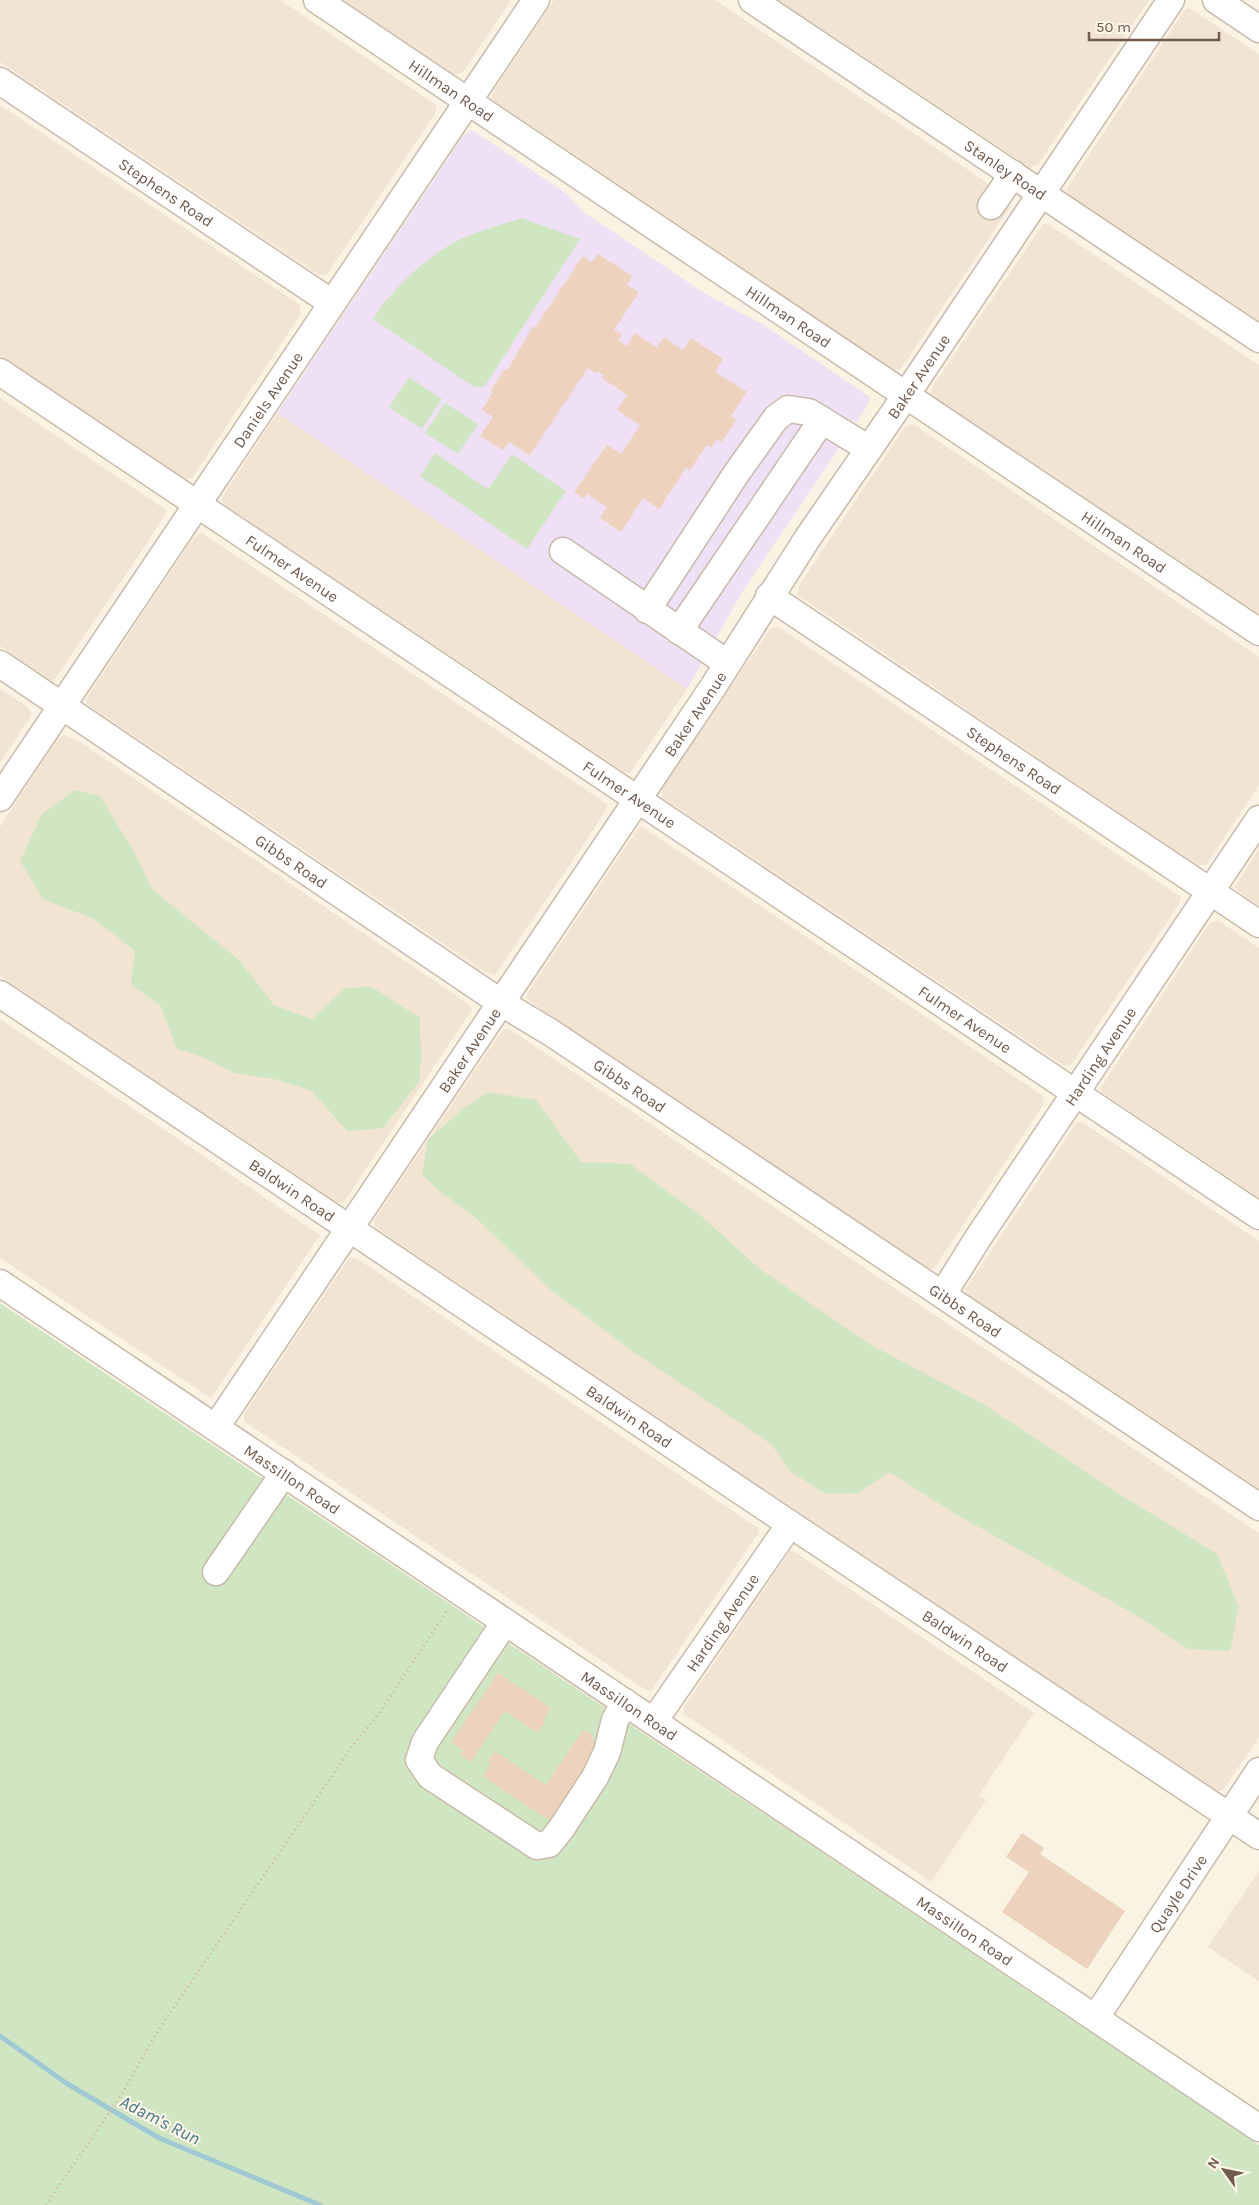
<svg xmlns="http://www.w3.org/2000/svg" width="1259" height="2205" viewBox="0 0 1259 2205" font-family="Karla,sans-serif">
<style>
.residential{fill:#f1e4d2}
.education{fill:#efe0f6}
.green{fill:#d0e6c3}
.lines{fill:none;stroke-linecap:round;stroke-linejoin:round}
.stream{stroke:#a1c9d3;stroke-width:5}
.building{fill:#edd2bd}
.minor-casing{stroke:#cabaab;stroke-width:29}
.path{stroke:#d2b6a1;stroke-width:3;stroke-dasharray:1 4;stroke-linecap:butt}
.minor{stroke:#fff;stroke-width:26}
.labels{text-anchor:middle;stroke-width:4;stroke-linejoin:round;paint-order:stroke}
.street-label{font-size:16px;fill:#705a4b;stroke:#fdf6e9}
.water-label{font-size:18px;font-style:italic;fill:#477682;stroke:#fdf6e9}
</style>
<rect width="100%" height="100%" fill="#faf2e3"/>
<g class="residential">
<polygon points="0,0 280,0 435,104 437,108 435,114 327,274 319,275 0,62"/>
<polygon points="343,0 511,0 463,72 458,74 454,74"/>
<polygon points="554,0 715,0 1011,199 1010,207 900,370 894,369 873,356 494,101 491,97 493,92"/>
<polygon points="778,0 1149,0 1038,164 1030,168"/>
<polygon points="1189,8 1259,54 1259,323 1070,196 1066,190 1184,11"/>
<polygon points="0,105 300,305 300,315 193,477 184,479 0,355"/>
<polygon points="1043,224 1048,224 1259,365 1259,615 931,394 933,386"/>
<polygon points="0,398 166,510 166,513 143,549 55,679 50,680 0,646"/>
<polygon points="277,413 687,689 630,773 625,773 225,505 222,500 223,496"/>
<polygon points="913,424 1259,657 1259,785 1206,865 1198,865 1178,852 797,595 798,587 904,428 908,425"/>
<polygon points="202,533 607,804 607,808 584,844 495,975 485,972 87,704 87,697 194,537"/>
<polygon points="777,626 1181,897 1179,904 1071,1065 1063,1065 662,797 662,789 769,630"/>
<polygon points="0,689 26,706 31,713 30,717 0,763"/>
<polygon points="64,735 77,740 470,1005 471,1011 344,1202 336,1202 0,976 0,827 58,738"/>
<polygon points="639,827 644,828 1042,1095 1044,1104 934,1268 928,1269 526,999 529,990"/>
<polygon points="1259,849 1259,905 1238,891 1235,887"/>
<polygon points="1217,920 1259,948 1259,1198 1103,1093 1100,1089 1209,924"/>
<polygon points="0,1019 320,1235 211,1398 0,1258"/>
<polygon points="505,1029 509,1029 1259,1533 1259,1737 1223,1790 1216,1792 375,1227 374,1220 500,1033"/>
<polygon points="1077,1122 1082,1122 1259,1241 1259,1491 968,1295 965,1290"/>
<polygon points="349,1258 356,1258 758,1528 759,1532 755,1538 651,1691 646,1690 245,1422 244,1414"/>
<polygon points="790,1551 795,1552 1034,1713 979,1795 986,1800 931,1882 684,1714 684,1707"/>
<polygon points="1259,1871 1259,1981 1208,1947"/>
</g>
<polygon class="education" points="471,131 475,132 567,194 582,211 707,295 762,324 870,397 867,406 744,589 687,689 277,413 463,136"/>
<g class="green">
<path d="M522,218L580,239L484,387H474L373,319C391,289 434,249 468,236C485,229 504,224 522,218Z"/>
<polygon points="409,377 442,399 422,429 389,407"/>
<polygon points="445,403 478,424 458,454 425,433"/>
<polygon points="435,453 488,489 512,454 566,491 527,549 420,476"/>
<polygon points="75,790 100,796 136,855 152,889 239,960 274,1005 312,1019 345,988 372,987 420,1018 421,1061 419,1082 383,1128 347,1131 312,1091 274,1079 235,1073 200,1056 177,1049 160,1005 131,985 135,951 94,919 43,899 20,861 42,814"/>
<polygon points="488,1092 536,1100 581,1162 630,1164 700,1215 760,1269 871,1345 983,1404 1116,1492 1217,1554 1239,1607 1230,1651 1188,1649 1136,1615 957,1515 889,1472 858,1493 826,1494 791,1472 771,1444 632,1351 552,1291 475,1217 443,1194 422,1175 428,1139 464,1108"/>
<polygon points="0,1303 1259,2145 1259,2205 0,2205"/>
</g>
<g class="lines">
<polyline class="stream" points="0,2036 66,2083 159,2138 320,2205"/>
</g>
<g class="building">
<polygon points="598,254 632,276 627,285 639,292 614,330 622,334 618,340 627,346 635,333 657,348 664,337 683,350 691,338 723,359 715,372 747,392 731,416 736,420 722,442 717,439 711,447 707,445 690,470 686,468 659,509 643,498 621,532 600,518 607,507 587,494 584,499 574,492 607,445 621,454 640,425 617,410 627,395 602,378 604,375 598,371 596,373 588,368 530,455 509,442 503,450 480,436 493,417 482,410 493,392 491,390 505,369 507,371 533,326 535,328 583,256 592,262"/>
<polygon points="498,1673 551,1708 543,1721 545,1723 538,1733 505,1711 471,1762 460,1755 463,1751 451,1742"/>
<polygon points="583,1730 594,1736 591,1739 604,1748 553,1823 483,1776 491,1764 488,1762 495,1751 546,1785"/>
<polygon points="1022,1833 1044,1848 1040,1854 1125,1911 1087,1969 1002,1912 1029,1872 1006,1857"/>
</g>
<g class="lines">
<g class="minor-casing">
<g id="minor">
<path id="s1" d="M317,0L1259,632"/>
<path id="s2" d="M752,0L1259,339"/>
<polyline points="1216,0 1259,29"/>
<path id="s3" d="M0,81L332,303"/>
<polyline points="991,206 1013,174"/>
<path id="s4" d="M0,372L1259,1216"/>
<polyline points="563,551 727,663"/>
<path id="s5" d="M769,596L1259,924"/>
<polyline points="647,610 738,471 776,418 788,409 809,412 869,449"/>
<polyline points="679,631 822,420"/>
<path id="s6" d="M0,664L500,1002L550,1032L1259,1507"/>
<path id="s7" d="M0,798L536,0"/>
<path id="s8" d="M0,994L790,1524L1259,1836"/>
<path id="s9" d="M0,1283L1259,2128"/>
<path id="s10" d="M943,1294L978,1238L1259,819"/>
<path id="s11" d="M216,1427L713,687L807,539L906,395L1171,0"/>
<polyline points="216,1572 284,1473"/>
<polyline points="505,1622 425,1742 419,1760 430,1776 537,1846 549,1844 561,1829 595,1777 607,1752 615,1720 625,1702"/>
<path id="s12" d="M654,1721L790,1524"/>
<path id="s13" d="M1096,2017L1259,1771"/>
</g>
</g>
<polyline class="path" points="46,2205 122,2094 155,2035 351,1748 380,1712 448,1609"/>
<use href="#minor" class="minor"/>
</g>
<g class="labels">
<g class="street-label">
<text dy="6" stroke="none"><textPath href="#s1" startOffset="162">Hillman Road</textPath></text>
<text dy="6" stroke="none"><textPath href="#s2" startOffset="305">Stanley Road</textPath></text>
<text dy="6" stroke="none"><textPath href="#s3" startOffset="200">Stephens Road</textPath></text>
<text dy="6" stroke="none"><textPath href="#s1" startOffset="568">Hillman Road</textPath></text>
<text dy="6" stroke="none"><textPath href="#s11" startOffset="1264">Baker Avenue</textPath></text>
<text dy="6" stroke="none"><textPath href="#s7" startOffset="480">Daniels Avenue</textPath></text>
<text dy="6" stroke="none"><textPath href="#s1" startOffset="972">Hillman Road</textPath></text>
<text dy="6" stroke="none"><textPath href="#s4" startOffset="352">Fulmer Avenue</textPath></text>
<text dy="6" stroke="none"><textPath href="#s11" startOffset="859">Baker Avenue</textPath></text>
<text dy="6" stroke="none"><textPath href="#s5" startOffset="295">Stephens Road</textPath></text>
<text dy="6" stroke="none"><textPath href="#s4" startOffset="758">Fulmer Avenue</textPath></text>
<text dy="6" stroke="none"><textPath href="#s6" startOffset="352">Gibbs Road</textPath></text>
<text dy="6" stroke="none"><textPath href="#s4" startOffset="1162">Fulmer Avenue</textPath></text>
<text dy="6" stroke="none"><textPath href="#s11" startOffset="454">Baker Avenue</textPath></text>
<text dy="6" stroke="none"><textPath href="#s10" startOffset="285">Harding Avenue</textPath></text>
<text dy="6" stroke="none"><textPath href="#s6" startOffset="758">Gibbs Road</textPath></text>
<text dy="6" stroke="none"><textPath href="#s8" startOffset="352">Baldwin Road</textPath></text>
<text dy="6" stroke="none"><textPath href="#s6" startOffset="1162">Gibbs Road</textPath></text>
<text dy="6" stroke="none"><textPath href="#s8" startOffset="758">Baldwin Road</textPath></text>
<text dy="6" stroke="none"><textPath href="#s9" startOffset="352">Massillon Road</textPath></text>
<text dy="6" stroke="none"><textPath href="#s12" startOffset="120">Harding Avenue</textPath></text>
<text dy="6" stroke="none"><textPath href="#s8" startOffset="1162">Baldwin Road</textPath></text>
<text dy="6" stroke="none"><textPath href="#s9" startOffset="758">Massillon Road</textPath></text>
<text dy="6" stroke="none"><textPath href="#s13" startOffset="148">Quayle Drive</textPath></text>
<text dy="6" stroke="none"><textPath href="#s9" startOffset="1162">Massillon Road</textPath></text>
</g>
<g class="water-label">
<text transform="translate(160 2120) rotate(27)" y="6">Adam's Run</text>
</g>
</g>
<g transform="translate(1224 2170) rotate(303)" stroke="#fdf6e9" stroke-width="4" paint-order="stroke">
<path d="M0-4L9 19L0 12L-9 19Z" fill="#705a4b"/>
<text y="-8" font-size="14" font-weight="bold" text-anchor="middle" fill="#705a4b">N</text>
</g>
<path d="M1089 32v8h130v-8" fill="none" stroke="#705a4b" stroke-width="2.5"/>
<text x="1096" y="32" font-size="15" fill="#705a4b" stroke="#fdf6e9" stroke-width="4" paint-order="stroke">50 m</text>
</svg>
